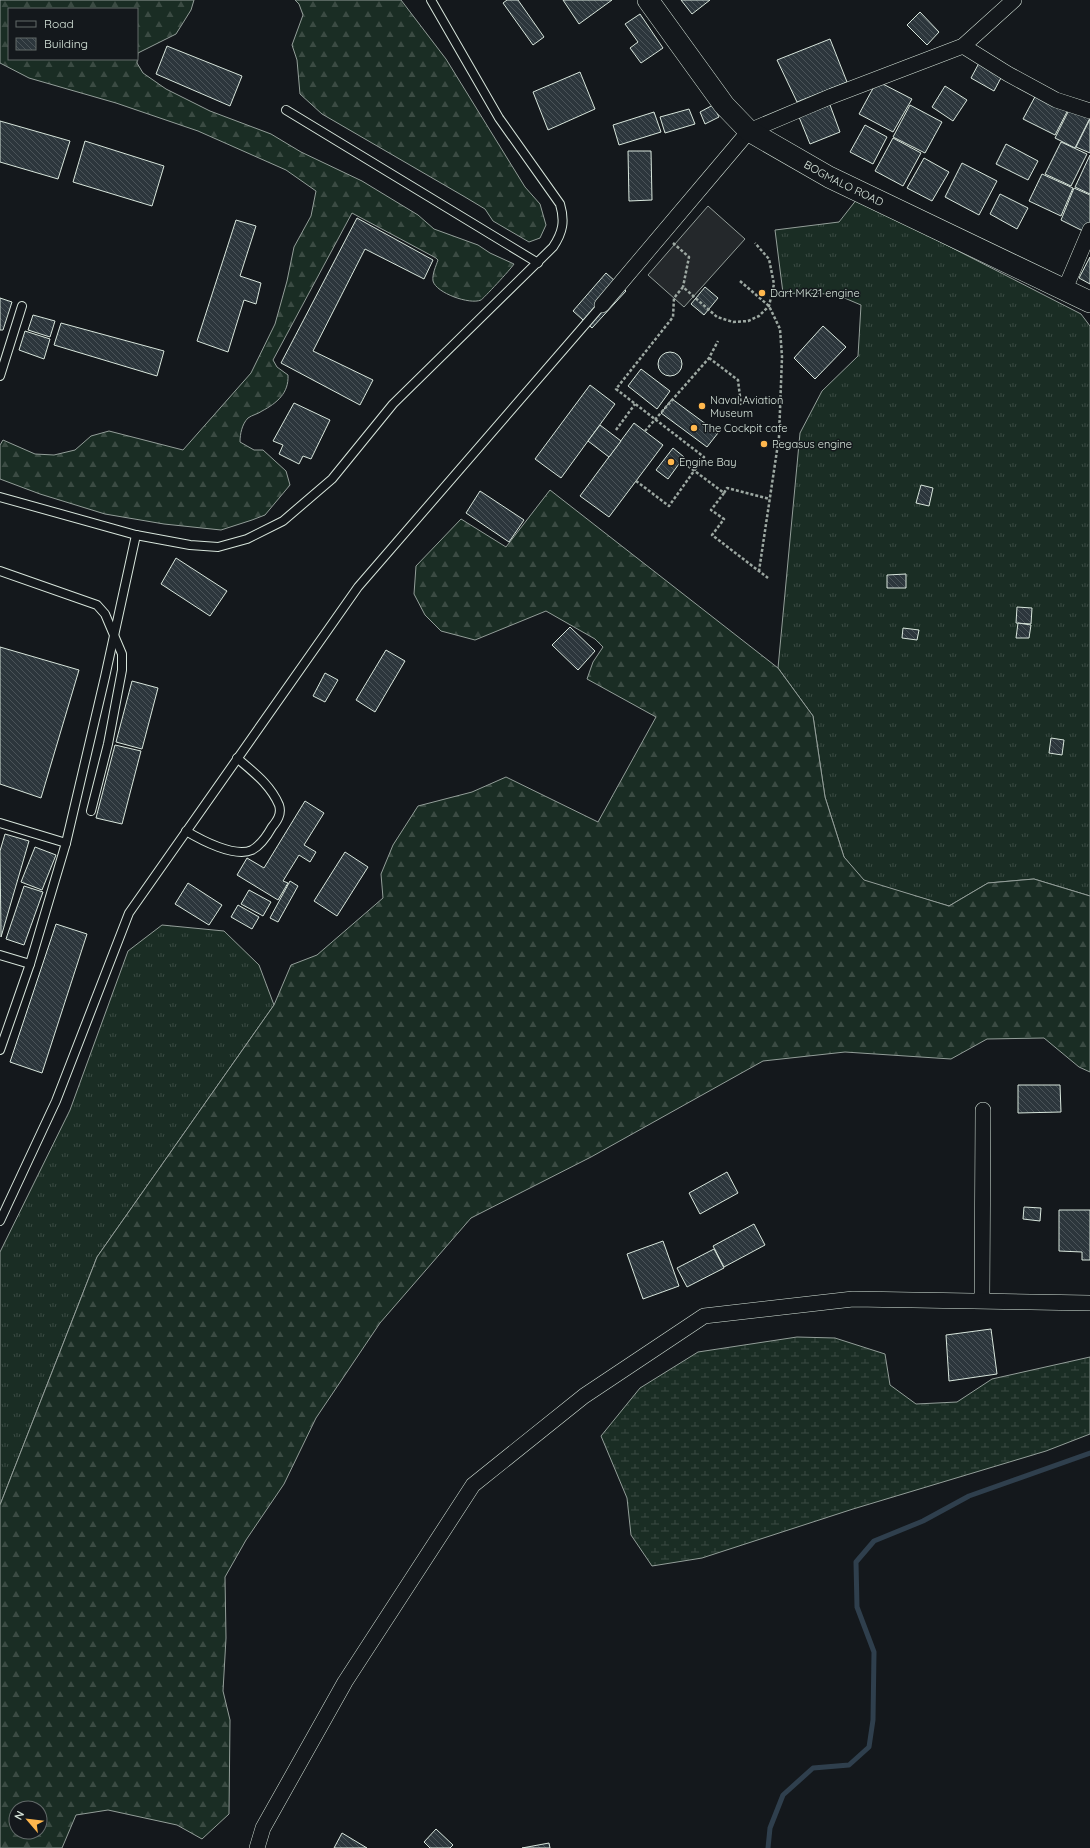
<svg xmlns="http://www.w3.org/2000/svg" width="1090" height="1848" viewBox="0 0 1090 1848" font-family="Quicksand,sans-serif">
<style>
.grass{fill:url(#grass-tufts);stroke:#939e99}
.forest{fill:url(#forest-firs);stroke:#939e99;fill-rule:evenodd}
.wetland{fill:url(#wetland-marsh);stroke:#939e99}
.parking{fill:#24282b;stroke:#939e99}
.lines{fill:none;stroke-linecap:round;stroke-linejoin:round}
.stream{stroke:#2f3f4d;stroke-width:5}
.building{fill:url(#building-back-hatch);stroke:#d8e6dc}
.lane-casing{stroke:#d8e6dc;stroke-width:10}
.street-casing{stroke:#d8e6dc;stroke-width:16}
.secondary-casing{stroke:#d8e6dc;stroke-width:22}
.path{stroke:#9da8a2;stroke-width:2.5;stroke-dasharray:3 2;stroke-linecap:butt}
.lane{stroke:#14181c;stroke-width:8}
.street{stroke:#14181c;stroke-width:15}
.secondary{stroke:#14181c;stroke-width:21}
.poi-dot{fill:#ffb74d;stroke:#14181c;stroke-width:1.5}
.labels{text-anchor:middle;stroke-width:3;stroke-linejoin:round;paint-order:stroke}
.street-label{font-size:11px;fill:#d8e6dc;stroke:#14181c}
.poi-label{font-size:11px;fill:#d8e6dc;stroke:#14181c;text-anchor:start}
</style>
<defs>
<pattern id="grass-tufts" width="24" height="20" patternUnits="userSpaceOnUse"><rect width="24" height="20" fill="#1a2d24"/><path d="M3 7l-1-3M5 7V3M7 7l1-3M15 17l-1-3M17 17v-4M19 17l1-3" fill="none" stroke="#3b4b43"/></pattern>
<pattern id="forest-firs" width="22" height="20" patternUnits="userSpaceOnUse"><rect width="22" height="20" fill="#1a2d24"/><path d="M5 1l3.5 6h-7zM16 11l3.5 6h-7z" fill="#3b4b43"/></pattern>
<pattern id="wetland-marsh" width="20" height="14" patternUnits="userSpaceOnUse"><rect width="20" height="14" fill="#1a2d24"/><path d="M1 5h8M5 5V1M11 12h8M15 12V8" fill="none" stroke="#3b4b43"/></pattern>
<pattern id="building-back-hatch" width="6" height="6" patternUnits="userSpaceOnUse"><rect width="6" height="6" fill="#2c363c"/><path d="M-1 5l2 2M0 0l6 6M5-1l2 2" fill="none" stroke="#4a5358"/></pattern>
</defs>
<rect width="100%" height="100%" fill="#14181c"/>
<g class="grass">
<polygon points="857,199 1081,314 1090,326 1090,896 1034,879 988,883 949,906 864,881 844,857 825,797 813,716 778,668 800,433 822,391 858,356 861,305 835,294 783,293 775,230 839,222"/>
<polygon points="162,925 224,931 259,965 274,1005 97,1257 0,1505 0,1252 70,1110 128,951"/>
</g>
<g class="forest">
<path d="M0,0H194L191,10L176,34L138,53L137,63L143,73L166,89L210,111L271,134L301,152L362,181L418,215L434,229L478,245L490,253L514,264C511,269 483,299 481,300C470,305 436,293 433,281C432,274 436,266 438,260L436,258L352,213L273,360L277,367L288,375C289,393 277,403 262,411C258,414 252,415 248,418C242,424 240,434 240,442L254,450H263L286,471L290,485L265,515L252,520L221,530L164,524L105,514L40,494L0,479V445L3,440L35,454L54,455L75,450L91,436L109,431L183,450L251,373L275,324L287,281L294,247L311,216L316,191L286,170L198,131L116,103L29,78L0,63ZM9,9H137V59H9Z"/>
<polygon points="295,0 401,0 446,59 525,187 540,204 546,225 540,238 529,242 493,221 485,209 465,197 322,114 300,94 297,60 292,45 303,15 299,4"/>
<path d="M550,490L778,668L813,716L825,797L844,857L864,880L949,906L988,883L1034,879L1090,896V1072L1079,1067L1044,1038L987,1039L951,1059L845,1052L763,1061L591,1157L471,1218L380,1323L316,1418L284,1484L246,1540L225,1577L226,1638L223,1691L230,1720L229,1814L202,1839L177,1825L108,1810L76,1815L62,1848H0V1505L97,1257L274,1005L291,965L317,955L383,898L381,874L393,845L418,806L472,792L506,777L598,822L656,717L587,679L593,662L603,647L595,639L546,611L475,640L441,631L425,615L414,594L416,566L461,519L506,547ZM16,1808H40V1832H16Z"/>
</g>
<polygon class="wetland" points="797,1337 835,1338 885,1354 890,1385 916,1404 957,1402 992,1379 1090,1357 1090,1434 1046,1451 853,1509 702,1558 652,1566 631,1535 627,1498 601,1436 640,1388 698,1352"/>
<polygon class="parking" points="708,206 745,239 684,307 648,275"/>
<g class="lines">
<polyline class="stream" points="768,1848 770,1828 783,1795 813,1768 849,1765 869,1747 873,1720 874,1652 857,1607 856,1562 874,1541 923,1521 969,1496 1090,1453"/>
</g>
<g class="building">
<polygon points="507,0 518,0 544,37 533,45 503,3"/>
<polygon points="563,0 612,0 579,24"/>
<polygon points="681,0 710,0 692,14"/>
<polygon points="920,12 939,32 927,45 907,25"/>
<polygon points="640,14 663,48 641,63 630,48 638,42 625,24"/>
<polygon points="830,39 847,82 797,102 777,60"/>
<polygon points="167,46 242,76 230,106 156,74"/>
<polygon points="979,63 1002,76 994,91 971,78"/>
<polygon points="580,72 595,109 548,130 533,92"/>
<polygon points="877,81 912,99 893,132 859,114"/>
<polygon points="945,86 967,100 953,121 932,107"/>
<polygon points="1037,93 1069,108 1055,135 1023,119"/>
<polygon points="713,105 719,117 705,124 700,112"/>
<polygon points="830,105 840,132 810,144 799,117"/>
<polygon points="910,105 942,122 925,153 893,137"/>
<polygon points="1070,108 1090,118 1075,148 1055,138"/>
<polygon points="689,109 695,124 665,133 660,117"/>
<polygon points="654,112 661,132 619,145 613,125"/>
<polygon points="1090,119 1090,153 1076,147"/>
<polygon points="0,121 70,141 58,179 0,162"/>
<polygon points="865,125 887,137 873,164 850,152"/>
<polygon points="893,138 921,153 903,186 875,171"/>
<polygon points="85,141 164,166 152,206 73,182"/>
<polygon points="1061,142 1087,154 1071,186 1045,174"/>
<polygon points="1006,144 1038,161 1028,180 996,164"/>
<polygon points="628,151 651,151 652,200 629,201"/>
<polygon points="1090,155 1090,194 1075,187"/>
<polygon points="924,158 949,172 932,201 907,188"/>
<polygon points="962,163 997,181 979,215 945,197"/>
<polygon points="1042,174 1073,188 1061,216 1029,201"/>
<polygon points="1074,188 1090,195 1090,227 1087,233 1061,220"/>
<polygon points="1000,194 1028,208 1017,229 990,214"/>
<polygon points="357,218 433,260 424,279 365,249 313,351 373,380 360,405 281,363"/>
<polygon points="236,220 256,226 240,276 261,283 256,304 244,300 228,352 197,341"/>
<polygon points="1090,257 1090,284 1079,278"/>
<polygon points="606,273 626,291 592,328 573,311"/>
<polygon points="705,287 718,298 704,315 691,304"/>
<polygon points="0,298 12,302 3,330 0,330"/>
<polygon points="33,315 55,321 50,337 28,330"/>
<polygon points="61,323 164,351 157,376 54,345"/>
<polygon points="823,326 846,347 815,379 794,358"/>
<polygon points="25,331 50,339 44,359 19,350"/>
<circle cx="670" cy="364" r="12"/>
<polygon points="641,369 670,391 657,409 628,386"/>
<polygon points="590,385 615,404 561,478 535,459"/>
<polygon points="672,399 718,433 707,447 661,413"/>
<polygon points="294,403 330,420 311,459 303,456 299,464 279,454 283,445 273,441"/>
<polygon points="634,423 663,445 609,517 580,496"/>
<polygon points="600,425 621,441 609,457 588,441"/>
<polygon points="673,448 684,457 668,479 656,470"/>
<polygon points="921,485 933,488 929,506 916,503"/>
<polygon points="480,491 524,520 509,542 466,513"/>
<polygon points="176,558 227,591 210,616 161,584"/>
<polygon points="906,574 906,588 887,588 887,575"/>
<polygon points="1017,607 1032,608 1031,624 1016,623"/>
<polygon points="1018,623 1031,625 1029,638 1016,638"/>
<polygon points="570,627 595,651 578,670 552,645"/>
<polygon points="903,628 919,630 917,640 902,638"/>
<polygon points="0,647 79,670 41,798 0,784"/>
<polygon points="386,650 405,661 375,712 356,700"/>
<polygon points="325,673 338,680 325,702 313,696"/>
<polygon points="132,681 158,688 142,749 116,742"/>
<polygon points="1051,738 1064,740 1062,755 1049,753"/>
<polygon points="115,745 141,751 122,824 96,818"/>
<polygon points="305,801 324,813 304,845 316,852 310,862 299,855 283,881 288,883 278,900 237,875 247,858 264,868"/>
<polygon points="5,834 29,841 1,937 0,851"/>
<polygon points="35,847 56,855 42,890 21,882"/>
<polygon points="345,852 368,867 337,916 314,901"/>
<polygon points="290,881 298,886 278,922 270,918"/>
<polygon points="188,883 222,905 209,925 175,904"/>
<polygon points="24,886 43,892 24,945 6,939"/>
<polygon points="249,890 271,902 263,916 241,904"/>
<polygon points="238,905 259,917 252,929 231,917"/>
<polygon points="56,924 87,934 42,1073 10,1062"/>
<polygon points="1018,1085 1060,1085 1061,1112 1018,1113"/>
<polygon points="727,1172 738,1193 700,1214 689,1193"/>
<polygon points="1024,1207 1041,1208 1040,1221 1023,1219"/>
<polygon points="1059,1210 1090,1210 1090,1260 1082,1260 1082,1252 1059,1251"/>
<polygon points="754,1224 765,1245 724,1267 713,1246"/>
<polygon points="663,1241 679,1286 643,1299 627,1254"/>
<polygon points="714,1249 724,1268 687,1287 677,1268"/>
<polygon points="991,1329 997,1374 949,1381 946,1335"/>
<polygon points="436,1829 453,1845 450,1848 430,1848 424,1842"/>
<polygon points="342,1833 367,1848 334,1848"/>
<polygon points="549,1843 550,1848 522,1848"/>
</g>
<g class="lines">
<g class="lane-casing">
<g id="lane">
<polyline points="286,110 538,263"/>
<polyline points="0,376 22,306"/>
<path d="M0,497L136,535L190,545L218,547L247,539L283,521L332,479L393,404L553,247C563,232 565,221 560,204L499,118L431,0"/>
<polyline points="0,571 97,605 105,614 122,654 122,670 108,744 91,811"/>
<polyline points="0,823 66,843 30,964 0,955"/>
<path d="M186,831C201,840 235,858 252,850C261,845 267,836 272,827C277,821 282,814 279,805C270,784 253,772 237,758"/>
<polyline points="66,843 105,677 136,535"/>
<polyline points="0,1050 30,964"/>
<polyline points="0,1221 56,1101 129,913 358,587 602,305"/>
</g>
</g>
<g class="street-casing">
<g id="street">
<polyline points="963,46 1008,74 1056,100 1090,111"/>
<polyline points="1065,289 1090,230"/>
<polyline points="602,305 749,131 832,96 963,46 1014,0"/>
<polyline points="982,1300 983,1110"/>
<polyline points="257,1848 263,1828 345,1682 473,1485 584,1396 704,1316 853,1299 1090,1303"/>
</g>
</g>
<g class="secondary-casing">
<g id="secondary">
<path id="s1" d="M648,0L724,105L749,131L829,177L1090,302"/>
</g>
</g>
<g class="path">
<polyline points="673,243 689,257 683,287"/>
<polyline points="740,281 769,306 780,329 782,357 779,437 759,571"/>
<polyline points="709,358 738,380 741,405"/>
<polyline points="616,430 635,404"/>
<polyline points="645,431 709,358 718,341"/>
<polyline points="688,466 724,493 711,510 724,519 712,535 768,578"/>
<polyline points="636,481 669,506 704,457 616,389 673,317 674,298 683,287 717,317 733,322 748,321 759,316 769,306 774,284 769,259 755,243"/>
<polyline points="724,493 727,488 770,499"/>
</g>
<use href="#lane" class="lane"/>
<use href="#street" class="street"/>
<use href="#secondary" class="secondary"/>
</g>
<g class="poi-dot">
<circle cx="762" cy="293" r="4"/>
<circle cx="702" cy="406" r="4"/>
<circle cx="694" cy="428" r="4"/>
<circle cx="764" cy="444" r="4"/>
<circle cx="671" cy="462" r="4"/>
</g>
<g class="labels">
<g class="street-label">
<text dy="4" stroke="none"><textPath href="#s1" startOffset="274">BOGMALO ROAD</textPath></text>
</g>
<g class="poi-label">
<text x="770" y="297">Dart MK21 engine</text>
<text x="710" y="404">Naval Aviation<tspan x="710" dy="13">Museum</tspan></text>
<text x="702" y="432">The Cockpit cafe</text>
<text x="772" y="448">Pegasus engine</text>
<text x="679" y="466">Engine Bay</text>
</g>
</g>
<rect x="8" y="8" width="130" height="52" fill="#14181c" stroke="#626a69"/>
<rect x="16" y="21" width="20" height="6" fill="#14181c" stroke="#626a69"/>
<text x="44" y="28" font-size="12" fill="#d8e6dc">Road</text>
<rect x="16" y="38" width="20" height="12" fill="url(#building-back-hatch)" stroke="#626a69"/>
<text x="44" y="48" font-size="12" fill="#d8e6dc">Building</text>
<g transform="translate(28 1820) rotate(298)"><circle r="19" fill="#14181c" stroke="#626a69"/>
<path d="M0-3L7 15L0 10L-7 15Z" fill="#ffb74d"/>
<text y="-6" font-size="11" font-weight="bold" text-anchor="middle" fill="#d8e6dc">N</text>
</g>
</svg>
